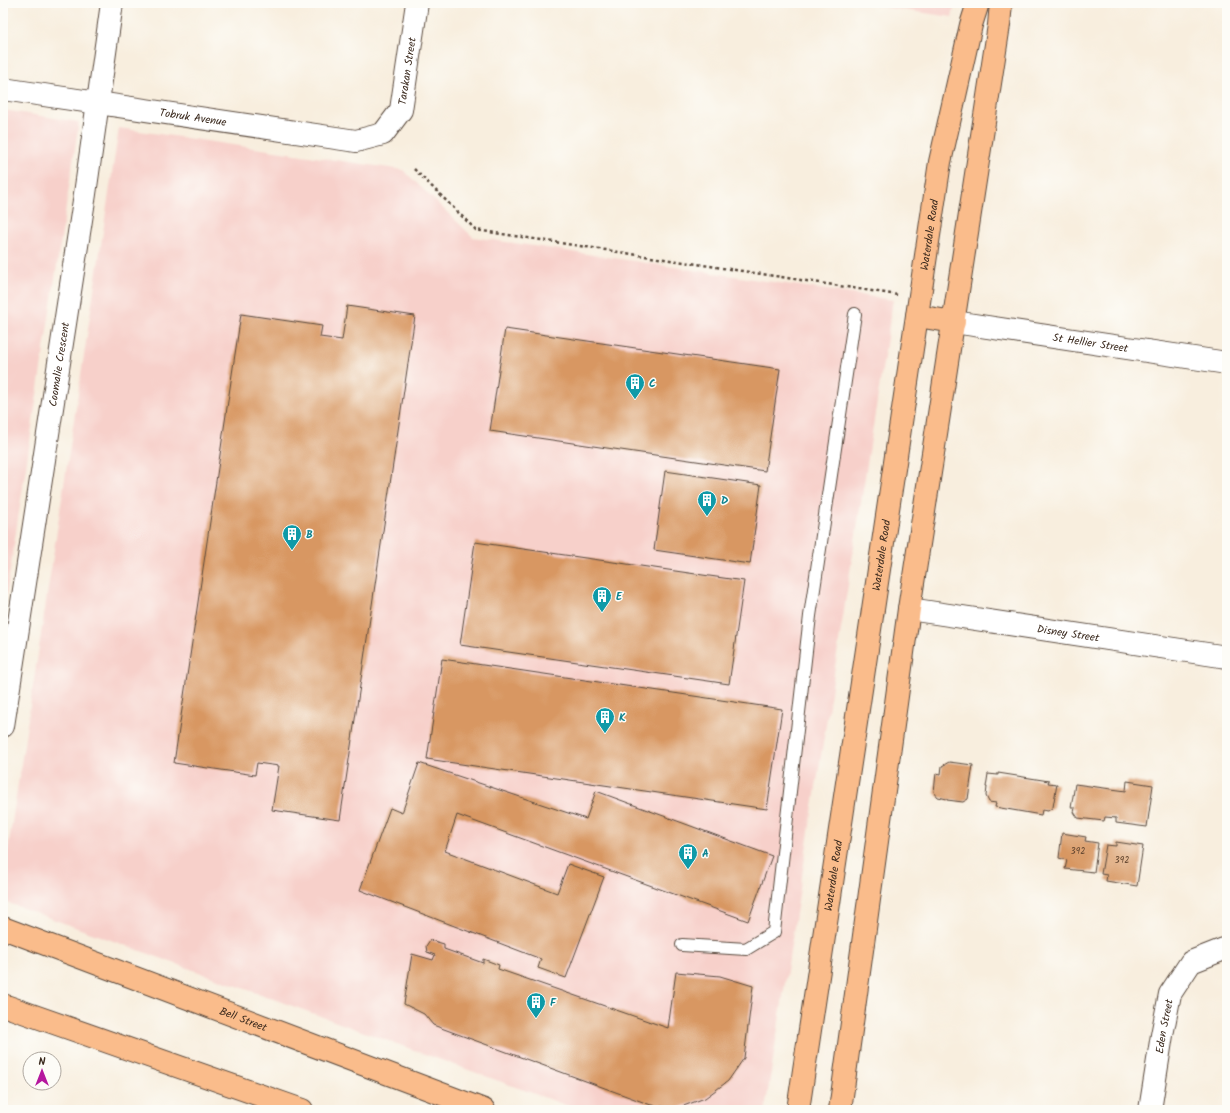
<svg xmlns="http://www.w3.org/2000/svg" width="1230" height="1113" viewBox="0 0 1230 1113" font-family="Kalam,sans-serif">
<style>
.built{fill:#f7d0ca}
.building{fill:#d89762}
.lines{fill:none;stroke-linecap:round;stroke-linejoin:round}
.lane-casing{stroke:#57473b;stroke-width:14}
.street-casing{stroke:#57473b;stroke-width:24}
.primary-casing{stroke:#57473b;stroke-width:24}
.highway-casing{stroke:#57473b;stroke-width:24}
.path{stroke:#57473b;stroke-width:2.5;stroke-dasharray:3 3;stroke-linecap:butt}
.lane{stroke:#fff;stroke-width:12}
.street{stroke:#fff;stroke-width:22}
.primary{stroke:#fabc8b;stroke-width:22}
.highway{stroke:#fabc8b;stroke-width:22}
.labels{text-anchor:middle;stroke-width:3;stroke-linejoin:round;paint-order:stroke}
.number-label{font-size:9px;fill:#62452f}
.street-label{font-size:11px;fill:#3b2a1e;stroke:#fdfcf7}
.culture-label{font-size:11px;font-weight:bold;fill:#0d838f;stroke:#fdfcf7;text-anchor:start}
</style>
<rect width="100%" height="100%" fill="#fdfcf7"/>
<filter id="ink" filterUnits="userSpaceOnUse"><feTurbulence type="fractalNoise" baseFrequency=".025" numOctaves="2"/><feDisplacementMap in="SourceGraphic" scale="8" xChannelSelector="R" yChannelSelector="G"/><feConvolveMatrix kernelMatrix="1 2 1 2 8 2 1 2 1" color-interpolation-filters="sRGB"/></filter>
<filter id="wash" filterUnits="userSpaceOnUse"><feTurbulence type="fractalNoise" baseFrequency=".012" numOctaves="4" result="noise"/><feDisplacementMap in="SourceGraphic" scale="16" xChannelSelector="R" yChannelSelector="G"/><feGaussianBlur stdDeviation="0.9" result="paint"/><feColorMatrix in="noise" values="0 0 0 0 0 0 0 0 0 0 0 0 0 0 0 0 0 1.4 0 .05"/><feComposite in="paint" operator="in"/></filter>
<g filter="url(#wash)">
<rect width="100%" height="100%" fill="#f8eede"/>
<g class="built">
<polygon points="855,3 955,3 952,17"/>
<polygon points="3,110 79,122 3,616"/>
<polygon points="119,128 403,170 473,237 893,300 765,1110 579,1110 3,901 3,881"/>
</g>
<g id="blocks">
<g class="building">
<polygon points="347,306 415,316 340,820 272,810 279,766 257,763 255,775 174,763 241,314 322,326 320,337 342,340"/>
<polygon points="505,329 780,369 765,471 490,431"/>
<polygon points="665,471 761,485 750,564 654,550"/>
<polygon points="475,542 744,581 729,684 460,645"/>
<polygon points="442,659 782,709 767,809 427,759"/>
<polygon points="949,762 973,765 968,799 963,802 947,800 947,799 938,797 934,792 936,773 941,774 942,766"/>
<polygon points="419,763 586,819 596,791 772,856 748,921 457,815 445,851 557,893 568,864 604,877 566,978 538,968 541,959 360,890 390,808 402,813"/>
<polygon points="998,773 1049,781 1048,783 1057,784 1053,807 1048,811 1042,810 1041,815 995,807 996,803 989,802 986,796 987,787 986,787 988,774 998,775"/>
<polygon points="1127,781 1153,785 1147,827 1116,823 1116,818 1105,817 1104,821 1078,818 1074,812 1075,808 1071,808 1075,784 1126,791"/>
<polygon points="1062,833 1086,837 1085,841 1098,843 1094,872 1065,869 1067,860 1059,858"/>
<polygon points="1116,842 1143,846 1137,886 1106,881 1107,875 1101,874 1106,845 1116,846"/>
<polygon points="430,940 444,944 444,949 483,963 483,959 499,965 498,969 668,1028 676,972 720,976 753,986 744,1058 728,1081 705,1098 678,1108 651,1105 433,1025 424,1014 404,1004 412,954 433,960 435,955 427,952 426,946"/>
</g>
</g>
</g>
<g filter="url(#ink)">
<use href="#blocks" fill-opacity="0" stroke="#57473b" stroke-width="1"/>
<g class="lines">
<g class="lane-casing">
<polyline id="lane" points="682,945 746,949 774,932 810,616 855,314"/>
</g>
<g class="street-casing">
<g id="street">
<path id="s1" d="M3,89L356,141L383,134L401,110L417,3"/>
<path id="s2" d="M954,322L1227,363"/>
<path id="s3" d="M909,609L1227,657"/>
<path id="s4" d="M3,726L85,194L112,3"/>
<path id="s5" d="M1150,1110L1162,1035L1170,994L1191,962L1224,949L1227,950"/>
</g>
</g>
<g class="primary-casing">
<g id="primary">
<polyline points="917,316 954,322"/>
<path id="s6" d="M798,1110L940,162L971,25L978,3"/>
<polyline points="840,1110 909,609 999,25 1001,3"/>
</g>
</g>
<g class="highway-casing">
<g id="highway">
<path id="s7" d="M3,928L484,1110"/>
<polyline points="3,1005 302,1110"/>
</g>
</g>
<polyline class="path" points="414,169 476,230 898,295"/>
<use href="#lane" class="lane"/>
<use href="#street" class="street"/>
<use href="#primary" class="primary"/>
<use href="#highway" class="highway"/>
</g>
</g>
<defs>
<g id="building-pin" transform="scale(1)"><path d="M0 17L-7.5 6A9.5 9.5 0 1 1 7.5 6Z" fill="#0f9aa8" stroke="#fdfcf7"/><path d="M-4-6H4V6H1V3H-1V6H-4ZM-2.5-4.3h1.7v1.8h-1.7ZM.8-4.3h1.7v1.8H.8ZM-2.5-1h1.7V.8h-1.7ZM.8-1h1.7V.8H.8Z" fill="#fff"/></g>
</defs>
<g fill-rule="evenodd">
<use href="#building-pin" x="635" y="383"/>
<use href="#building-pin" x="707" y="500"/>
<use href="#building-pin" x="292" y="534"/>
<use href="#building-pin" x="602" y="596"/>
<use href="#building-pin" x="605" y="717"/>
<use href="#building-pin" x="688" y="853"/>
<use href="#building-pin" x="536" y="1002"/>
</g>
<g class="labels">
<g class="number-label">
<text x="1078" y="854">392</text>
<text x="1122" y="863">392</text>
</g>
<g class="street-label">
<text dy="4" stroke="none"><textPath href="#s1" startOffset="454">Tarakan Street</textPath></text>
<text dy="4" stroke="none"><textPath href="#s1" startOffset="192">Tobruk Avenue</textPath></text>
<text dy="4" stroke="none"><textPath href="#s6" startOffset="885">Waterdale Road</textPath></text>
<text dy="4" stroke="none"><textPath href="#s2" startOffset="138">St Hellier Street</textPath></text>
<text dy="4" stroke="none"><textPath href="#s4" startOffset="366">Coomalie Crescent</textPath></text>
<text dy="4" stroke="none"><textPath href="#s6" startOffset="561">Waterdale Road</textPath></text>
<text dy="4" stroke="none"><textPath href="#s3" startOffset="161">Disney Street</textPath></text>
<text dy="4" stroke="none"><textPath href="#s6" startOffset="237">Waterdale Road</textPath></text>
<text dy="4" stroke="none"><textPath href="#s7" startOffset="257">Bell Street</textPath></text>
<text dy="4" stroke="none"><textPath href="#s5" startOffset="85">Eden Street</textPath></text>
</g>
<g class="culture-label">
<text x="649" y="387">C</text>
<text x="721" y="504">D</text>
<text x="306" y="538">B</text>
<text x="616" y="600">E</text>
<text x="619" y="721">K</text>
<text x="702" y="857">A</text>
<text x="550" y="1006">F</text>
</g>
</g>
<rect width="1230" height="1113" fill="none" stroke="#fdfcf7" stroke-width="16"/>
<g transform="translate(42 1071)"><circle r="19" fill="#fdfcf7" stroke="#afa8a0"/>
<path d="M0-3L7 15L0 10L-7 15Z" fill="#b5179e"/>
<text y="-6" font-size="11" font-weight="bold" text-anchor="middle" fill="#3b2a1e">N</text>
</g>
</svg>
